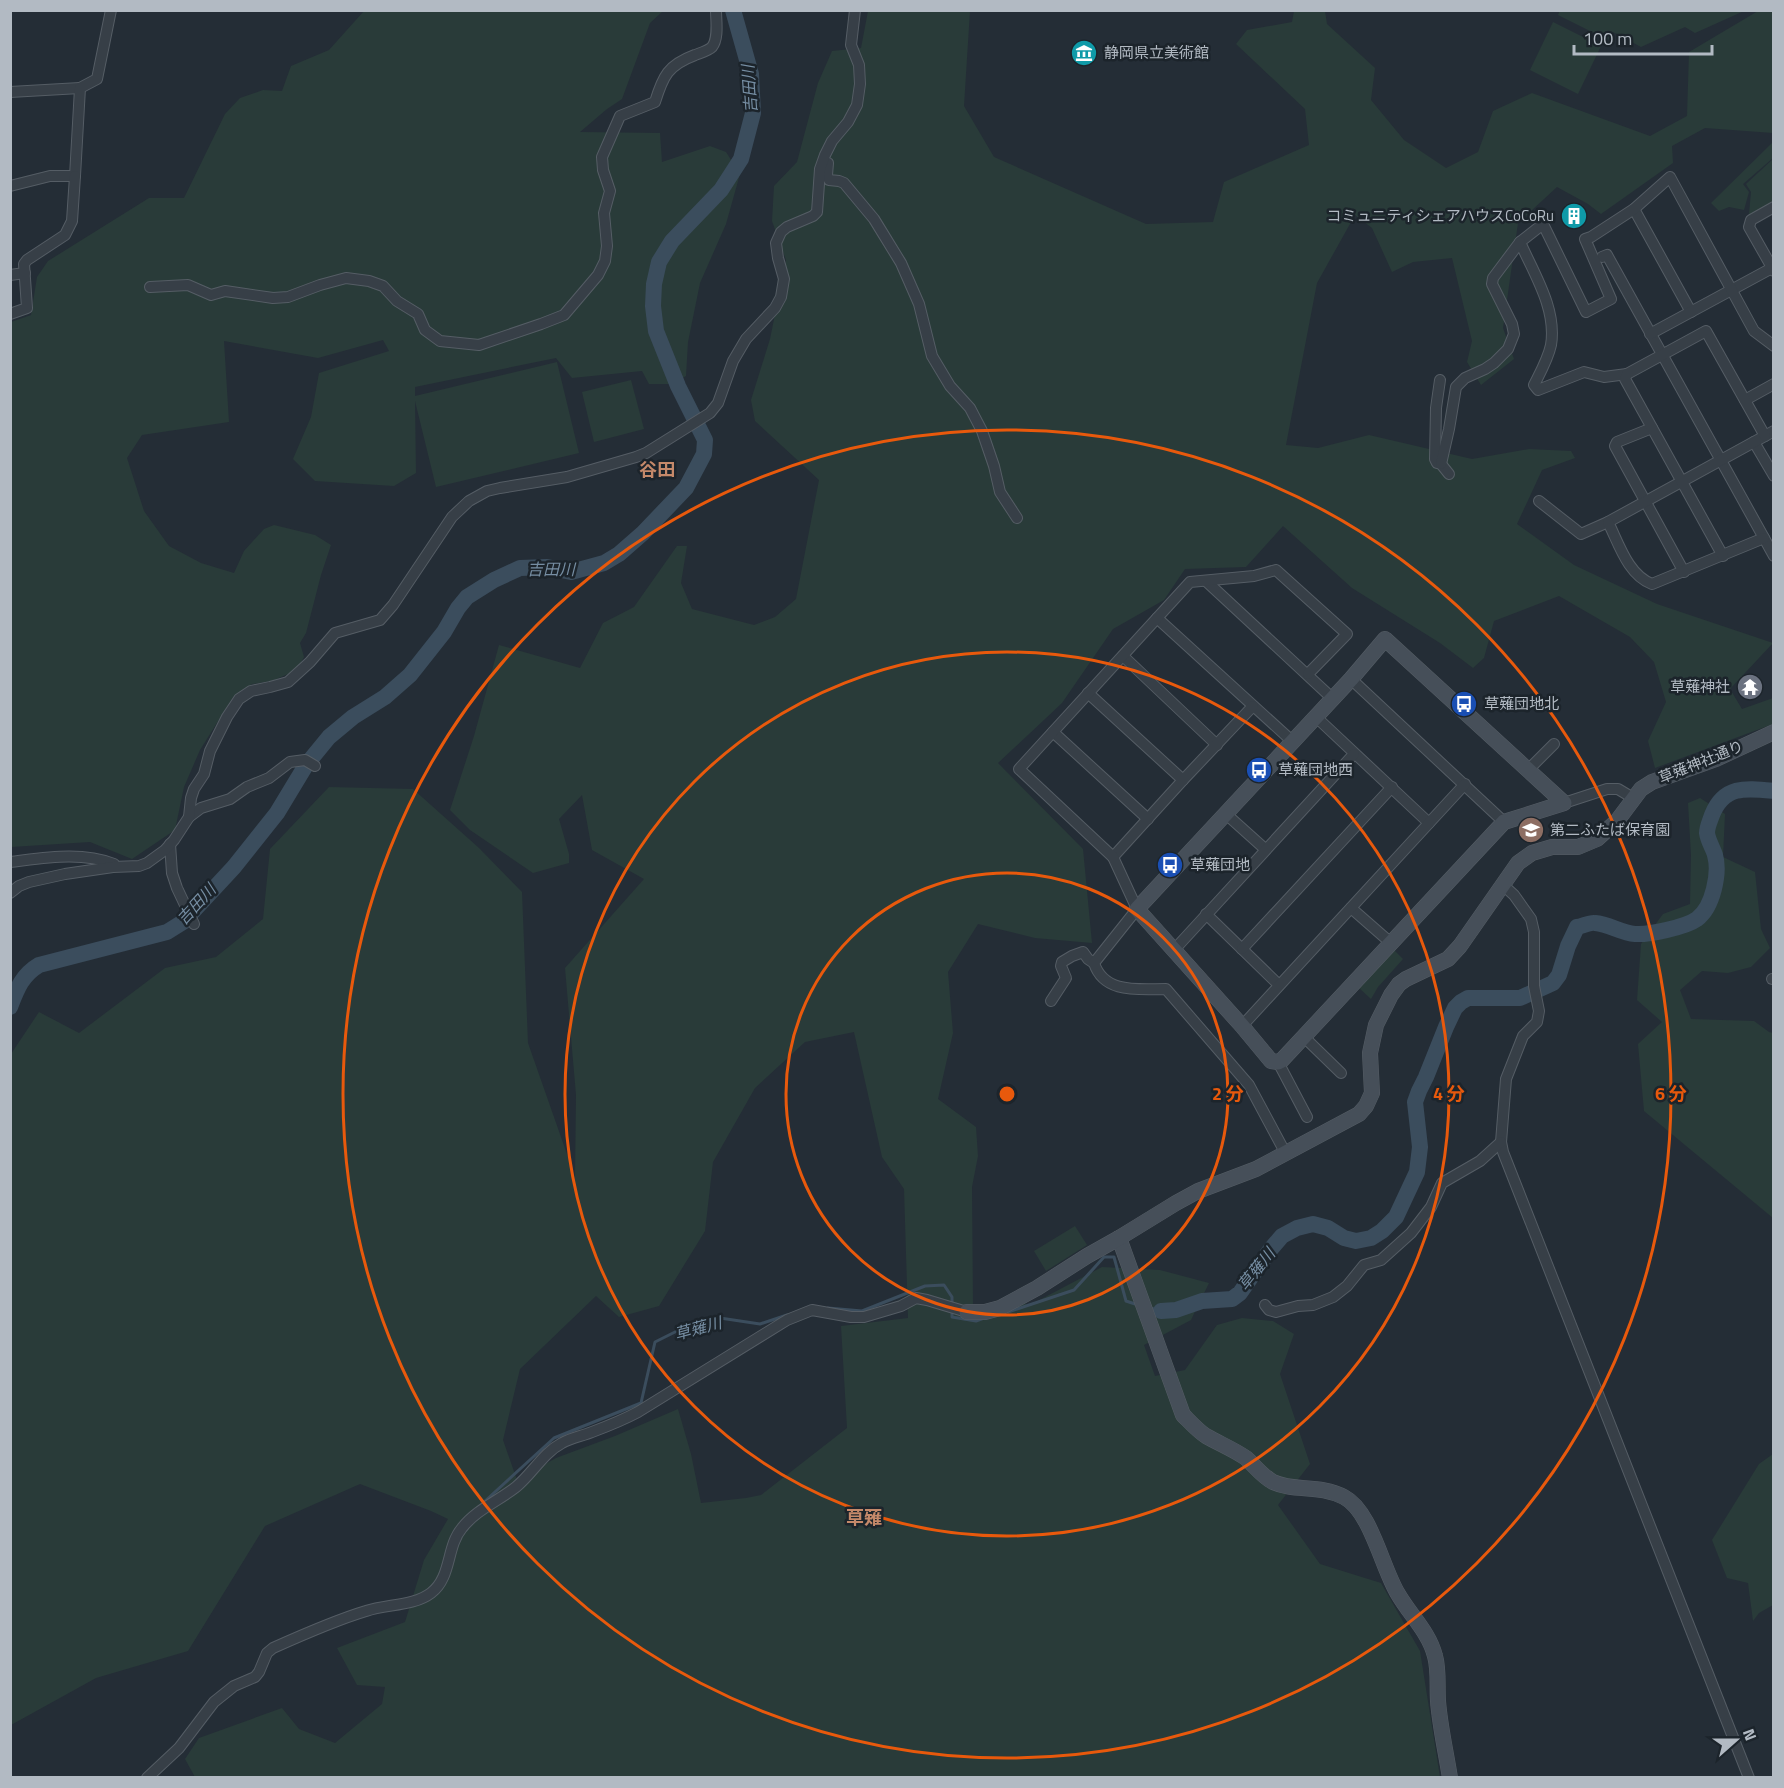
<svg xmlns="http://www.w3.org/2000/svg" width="1784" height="1788" viewBox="0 0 1784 1788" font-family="'Titillium Web','Noto Sans JP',sans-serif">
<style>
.green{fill:#293b39;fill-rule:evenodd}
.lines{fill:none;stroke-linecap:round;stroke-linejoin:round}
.stream{stroke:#3b4d5d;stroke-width:3}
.river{stroke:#3b4d5d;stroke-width:16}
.street-casing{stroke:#555d65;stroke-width:12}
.secondary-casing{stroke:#555d65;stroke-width:16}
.street{stroke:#373f47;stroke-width:10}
.secondary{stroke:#464f59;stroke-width:15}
.ring{fill:none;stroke:#e8590c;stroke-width:3}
.labels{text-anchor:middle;stroke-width:5;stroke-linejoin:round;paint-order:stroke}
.poi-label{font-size:15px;fill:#b2bac3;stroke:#1c242b;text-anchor:start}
.street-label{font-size:15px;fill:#b2bac3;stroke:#1c242b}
.water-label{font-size:16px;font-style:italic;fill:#768ea3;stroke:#1c242b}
.quarter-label{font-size:18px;font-weight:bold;fill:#c5896a;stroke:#1c242b}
.centre{fill:#e8590c;stroke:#1c242b;stroke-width:3}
.ring-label{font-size:18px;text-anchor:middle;font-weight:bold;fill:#e8590c;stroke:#1c242b;stroke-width:5;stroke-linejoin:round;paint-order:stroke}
</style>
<rect width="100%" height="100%" fill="#242d36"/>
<g class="green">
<polygon points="1560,10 1744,10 1744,11 1695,33 1685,27 1641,47 1613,32 1608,40 1558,15"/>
<polygon points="364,11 663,11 650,23 622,99 607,109 580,132 660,133 662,162 710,146 726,152 740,174 726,224 700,283 688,342 686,376 672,384 649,384 642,371 572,378 556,358 415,387 415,396 557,362 579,453 436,487 415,401 416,473 394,486 315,481 293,459 311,417 319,373 389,351 383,340 318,358 224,341 229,422 142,435 127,458 144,511 169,546 201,563 234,573 244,551 264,529 274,525 315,535 331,545 321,575 306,633 300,643 304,657 297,670 272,681 252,684 232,699 200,750 184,787 175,830 132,859 90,842 11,847 11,322 31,315 37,277 48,261 149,198 184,198 225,114 240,98 263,90 282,91 291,66 329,50"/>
<path d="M868,11H970L964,106L994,157L1146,224L1213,222L1224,182L1309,145L1305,109L1236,44L1247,30L1292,22L1294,11H1325L1327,24L1375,68L1371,100L1404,140L1446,168L1478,152L1493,111L1532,93L1650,136L1687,116L1689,52L1758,11H1773V133L1705,128L1672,146L1673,163L1601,214L1588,204L1557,187L1518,223L1503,328L1514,359L1481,385L1467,362L1472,341L1452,258L1413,262L1392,272L1372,228L1355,215L1317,283L1286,445L1318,448L1369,435L1472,459L1529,449L1571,451L1575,458L1542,470L1517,524L1574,565L1657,604L1773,643L1730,689L1742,709L1773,698V724L1655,768L1648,741L1666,702L1654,662L1630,637L1559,596L1494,621L1484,658L1473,668L1440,643L1352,588L1283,526L1246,567L1185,569L1164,600L1113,629L1062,703L998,763L1083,849L1092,943L1035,938L978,924L948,972L953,1033L938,1099L976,1127L978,1156L972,1187L973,1305L970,1321H976L1023,1303L1030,1305L1102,1267L1160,1270L1209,1283L1191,1320L1144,1345L1155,1376L1185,1370L1217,1325L1242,1318L1273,1321L1294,1334L1280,1374L1310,1464L1278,1505L1320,1564L1381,1583L1420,1651L1440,1777H195L185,1759L199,1738L282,1708L299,1729L335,1743L382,1704L385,1687L357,1685L337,1648L405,1622L424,1560L448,1519L431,1511L360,1484L265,1526L188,1651L96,1678L11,1725V1054L39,1012L79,1033L165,968L216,957L263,919L270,849L329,787L413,789L479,848L522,892L528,1043L575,1177L576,1095L565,968L644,879L592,850L582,795L559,819L569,854V863L533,873L470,830L450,810L474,736L499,645L580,668L603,623L634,607L677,546H687L681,583L692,609L754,625L775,617L796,599L819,480L755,421L751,400L770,339L786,260L772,221L774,186L797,162L818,83L832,51L861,48ZM854,1032L882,1157L904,1189L908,1318L841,1326L847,1428L761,1495L746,1498L701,1503L691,1454L678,1409L615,1436L556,1458L517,1480L503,1440L520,1369L596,1296L619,1317L659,1306L705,1231L713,1162L755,1088L805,1042Z"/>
<polygon points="1553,22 1601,46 1578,94 1530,70"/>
<polygon points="1773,142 1773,158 1743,184 1749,192 1744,210 1729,207 1719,211 1711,203"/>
<polygon points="1773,159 1773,202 1751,215 1749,214 1751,192 1746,184"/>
<polygon points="631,380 644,429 594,442 582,392"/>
<polygon points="1700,798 1725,814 1723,857 1755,872 1761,929 1770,948 1751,967 1728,973 1702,971 1680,990 1691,1019 1754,1021 1769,1032 1773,1033 1773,1218 1644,1111 1638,1044 1662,1022 1637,1000 1641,944 1663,914 1690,904 1691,855 1688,803"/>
<polygon points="1394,950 1403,959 1378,987 1371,999 1358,987"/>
<polygon points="1075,1226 1087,1245 1046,1271 1034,1251"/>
<polygon points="1773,1454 1773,1605 1759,1613 1753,1621 1748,1583 1727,1578 1712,1540 1759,1464"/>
</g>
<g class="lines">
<g class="stream">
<polyline points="828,1308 862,1311 925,1286 944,1285 952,1297 952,1305"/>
<polyline points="1150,1308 1161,1311"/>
<polyline points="952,1311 952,1317 976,1321 984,1318"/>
<polyline points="1008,1312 1074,1290 1104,1257 1114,1257 1126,1301 1138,1305"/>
<polyline points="484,1502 554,1438 641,1403 655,1342 679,1330 720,1318 760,1324 787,1315"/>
</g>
<g class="river">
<path d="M10,1007C17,989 22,975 39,965L167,932L183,922L234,867L277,813L306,765L329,737L353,717L385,697L410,675L444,632L458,608L467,597L494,580L520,568L547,567L571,572L604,563L619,554L643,533L686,488L704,454L705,440L678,386L656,331L653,306L654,284L659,262L672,241L721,190L741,159L753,113L751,74L733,10"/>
<path d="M1161,1311L1176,1310L1202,1301L1232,1299L1240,1293L1270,1250L1282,1236L1297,1228L1313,1224L1328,1228L1344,1238L1356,1241L1371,1238L1382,1231L1396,1217L1417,1172L1420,1147L1415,1102L1419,1091L1426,1077L1446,1027L1455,1008L1461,1002L1468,998H1520L1553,983L1559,975L1568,946L1577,927C1583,926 1590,922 1595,923C1609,924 1621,933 1635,934C1649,935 1686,927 1697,919C1713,907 1720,873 1715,855C1713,848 1708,841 1707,833C1707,827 1710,821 1712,815C1724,785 1746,788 1774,791"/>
</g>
<g class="street-casing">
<g id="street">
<polyline points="10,92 80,88"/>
<polyline points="828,163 827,175 829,180 839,181 844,183 874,219 901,263 919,304 932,356 950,386 970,408 982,431 994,466 1000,492 1017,518"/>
<polyline points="10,186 50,176 75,176 80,88 97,79 111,10"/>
<polyline points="1774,207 1751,220 1749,227 1774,271"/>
<polyline points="1634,209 1691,312"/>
<polyline points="1602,257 1607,255 1774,556"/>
<polyline points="10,275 25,273"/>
<path d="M150,287L188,285L211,295L225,291L273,298L288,297L320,285L346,278L369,281L383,286L397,301L418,314L425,330L440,341L479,345L541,324L564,315L598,275L605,261L607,246L604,213L610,191L603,170L602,157L620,116L655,102C663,76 668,65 695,55C700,53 708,51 712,47C719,38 716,21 716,10"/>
<polyline points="10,314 27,308 24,264 27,260 65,235 72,221 75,176"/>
<polyline points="1650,334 1772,268"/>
<path d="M1627,374L1604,377L1584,372L1538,390L1534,385C1540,373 1548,359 1551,345C1557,309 1534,274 1520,242L1543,224L1586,312L1611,299L1585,239L1591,237L1634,209L1670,177L1754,331L1774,346"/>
<polyline points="1440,380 1436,408 1435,459 1437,463 1441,464 1449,474"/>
<polyline points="1745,400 1774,384"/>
<polyline points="1652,428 1617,442 1615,446 1684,572"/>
<polyline points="1754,442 1774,476"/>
<polyline points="1441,464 1449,429 1456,387 1465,378 1485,369 1494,363 1508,349 1514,334 1512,324 1492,284 1493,278 1520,242"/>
<polyline points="1539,501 1581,534 1608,522 1774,431"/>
<path d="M1608,522C1619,544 1628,575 1652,584L1764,538"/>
<polyline points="1723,556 1625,379 1627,374 1706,331 1765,436"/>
<polyline points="1206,581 1332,698"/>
<polyline points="1157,618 1292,741"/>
<polyline points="1123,656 1217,745"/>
<polyline points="1351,679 1504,822"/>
<polyline points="1088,693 1183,780"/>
<polyline points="1315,716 1429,823"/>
<polyline points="1053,732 1148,819"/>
<polyline points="1528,770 1554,744"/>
<polyline points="1564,803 1607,789 1618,789 1633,798"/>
<polyline points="1226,814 1265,849"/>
<polyline points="189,817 201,808 230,799 247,787 269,778 290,762 305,760 315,766"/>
<polyline points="170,844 172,873 177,888 194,924"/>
<polyline points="1113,857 1183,780 1253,706"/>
<path d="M10,862C44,858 81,851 114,864"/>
<polyline points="1503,885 1514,895 1531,919 1534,932 1534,986 1539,1011 1537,1022 1523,1036 1506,1079 1501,1142 1503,1152 1749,1778"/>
<polyline points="10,893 19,886 29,882 65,874 113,867 139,866 147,863 165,850 174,840 189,817 191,798 194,789 204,774 210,751 227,717 239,699 251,691 270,687 288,682 310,662 335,633 380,620 393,605 452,517 469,501 487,491 500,488 567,477 636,457 646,453 710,413 718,403 733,361 746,339 775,308 781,297 784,279 778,258 776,243 781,232 787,227 813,216 817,212 820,169 825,155 832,141 848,122 857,105 860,84 859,65 851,45 855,10"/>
<polyline points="1351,908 1391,943"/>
<polyline points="1206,914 1279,985"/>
<polyline points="1242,949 1392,787"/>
<polyline points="1174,950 1354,754"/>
<polyline points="1772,979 1774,979"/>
<polyline points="1051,1001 1066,978 1061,966 1062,962 1072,956 1083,952 1088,959 1094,963"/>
<polyline points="1242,1026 1465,784"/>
<polyline points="1304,1037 1341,1073"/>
<polyline points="1278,1062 1307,1117"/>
<path d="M1286,1154L1249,1085L1166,989C1138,989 1104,994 1094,963L1137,909L1113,857L1019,769L1190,582L1254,576L1276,570L1347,634L1308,674"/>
<polyline points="1265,1305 1269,1310 1276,1312 1298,1306 1313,1305 1333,1297 1347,1286 1364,1265 1381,1260 1411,1233 1431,1207 1442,1183 1480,1161 1501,1142"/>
<path d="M147,1778L179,1748L214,1702L234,1686L255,1677L259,1672L267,1653L273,1648C302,1635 336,1620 366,1611C387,1604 414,1606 431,1593C452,1577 446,1547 462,1528C476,1510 498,1501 516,1487C532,1474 543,1453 562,1443C571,1438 582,1436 592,1432C608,1426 623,1420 638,1412L787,1320L812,1310L851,1317H864L901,1306L916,1298L927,1300L967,1312"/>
</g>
</g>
<g class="secondary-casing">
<g id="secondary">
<polygon points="1385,639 1564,803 1504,822 1282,1060 1278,1062 1271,1061 1242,1026 1137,909 1351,679"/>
<path d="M1119,1238L1183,1415C1190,1422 1198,1431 1206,1436C1220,1444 1233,1449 1246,1458C1255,1466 1262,1476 1273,1482C1295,1492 1319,1484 1344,1497C1371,1511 1382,1568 1398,1594C1410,1615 1429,1632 1435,1656C1439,1670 1437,1686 1438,1701C1440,1727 1446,1752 1450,1778"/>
<polyline points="967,1312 985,1312 1000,1308 1037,1288 1087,1256 1119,1238 1176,1203 1198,1191 1256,1169 1359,1114 1366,1106 1372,1093 1370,1053 1376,1025 1391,995 1399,984 1406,979 1448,959 1460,946 1518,863 1532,853 1552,847 1578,847 1597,839 1617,821 1641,789 1652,782 1716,759 1774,732"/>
</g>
</g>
<use href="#street" class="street"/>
<use href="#secondary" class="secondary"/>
</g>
<g class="ring">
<circle cx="1007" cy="1094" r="221"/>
<circle cx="1007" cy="1094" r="442"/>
<circle cx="1007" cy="1094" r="664"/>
</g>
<defs>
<g id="museum-disc" transform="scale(1.35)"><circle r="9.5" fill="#0f9aa8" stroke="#1c242b"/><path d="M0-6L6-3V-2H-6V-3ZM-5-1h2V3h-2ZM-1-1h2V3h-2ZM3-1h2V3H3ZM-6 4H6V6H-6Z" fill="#fff"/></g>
<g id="building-disc" transform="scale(1.35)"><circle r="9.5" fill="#0f9aa8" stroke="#1c242b"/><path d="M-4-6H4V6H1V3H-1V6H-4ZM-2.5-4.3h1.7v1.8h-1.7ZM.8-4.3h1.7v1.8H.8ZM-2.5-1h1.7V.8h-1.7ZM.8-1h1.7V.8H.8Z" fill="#fff"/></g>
<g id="temple-disc" transform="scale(1.35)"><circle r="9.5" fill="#6b7280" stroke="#1c242b"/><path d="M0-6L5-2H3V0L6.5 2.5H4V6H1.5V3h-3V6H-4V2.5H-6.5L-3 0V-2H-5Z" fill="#fff"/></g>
<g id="bus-disc" transform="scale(1.35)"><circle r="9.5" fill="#1a4fb4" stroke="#1c242b"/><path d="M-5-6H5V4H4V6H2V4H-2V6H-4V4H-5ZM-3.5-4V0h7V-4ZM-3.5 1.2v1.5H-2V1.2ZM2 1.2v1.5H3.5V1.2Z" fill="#fff"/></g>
<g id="school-disc" transform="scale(1.35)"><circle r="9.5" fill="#8d6e63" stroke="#1c242b"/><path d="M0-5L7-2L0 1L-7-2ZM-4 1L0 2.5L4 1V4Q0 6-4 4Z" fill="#fff"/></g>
</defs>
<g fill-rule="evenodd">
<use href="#museum-disc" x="1084" y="53"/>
<use href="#building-disc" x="1574" y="216"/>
<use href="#temple-disc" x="1750" y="687"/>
<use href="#bus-disc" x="1464" y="704"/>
<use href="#bus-disc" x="1259" y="770"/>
<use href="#school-disc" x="1531" y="830"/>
<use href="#bus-disc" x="1170" y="865"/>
</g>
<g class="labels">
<g class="poi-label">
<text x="1104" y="58">静岡県立美術館</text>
<text x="1554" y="221" text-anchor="end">コミュニティシェアハウスCoCoRu</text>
<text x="1730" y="692" text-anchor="end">草薙神社</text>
<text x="1484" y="709">草薙団地北</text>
<text x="1278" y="775">草薙団地西</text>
<text x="1550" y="835">第二ふたば保育園</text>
<text x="1190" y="870">草薙団地</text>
</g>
<g class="street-label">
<text transform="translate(1701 762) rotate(-22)" y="5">草薙神社通り</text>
</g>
<g class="water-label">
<text transform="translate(749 89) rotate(-94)" y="6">吉田川</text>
<text x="551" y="575">吉田川</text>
<text transform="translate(196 904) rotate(-47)" y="6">吉田川</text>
<text transform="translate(1256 1269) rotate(-51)" y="6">草薙川</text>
<text transform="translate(698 1328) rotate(-15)" y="6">草薙川</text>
</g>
<g class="quarter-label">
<text x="657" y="476">谷田</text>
<text x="864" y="1524">草薙</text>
</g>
</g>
<circle cx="1007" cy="1094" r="9" class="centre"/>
<g class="ring-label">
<text x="1228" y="1100">2 分</text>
<text x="1449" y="1100">4 分</text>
<text x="1671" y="1100">6 分</text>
</g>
<rect width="1784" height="1788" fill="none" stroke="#b2bac3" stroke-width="24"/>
<g transform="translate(1736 1740) rotate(69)" stroke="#1c242b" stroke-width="4.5" paint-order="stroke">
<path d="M0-4.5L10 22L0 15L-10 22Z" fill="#b2bac3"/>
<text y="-9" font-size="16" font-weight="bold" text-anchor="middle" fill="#b2bac3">N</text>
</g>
<path d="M1574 45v9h138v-9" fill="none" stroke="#b2bac3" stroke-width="3"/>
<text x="1583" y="45" font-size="18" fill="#b2bac3" stroke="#1c242b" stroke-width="4.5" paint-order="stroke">100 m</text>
</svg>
